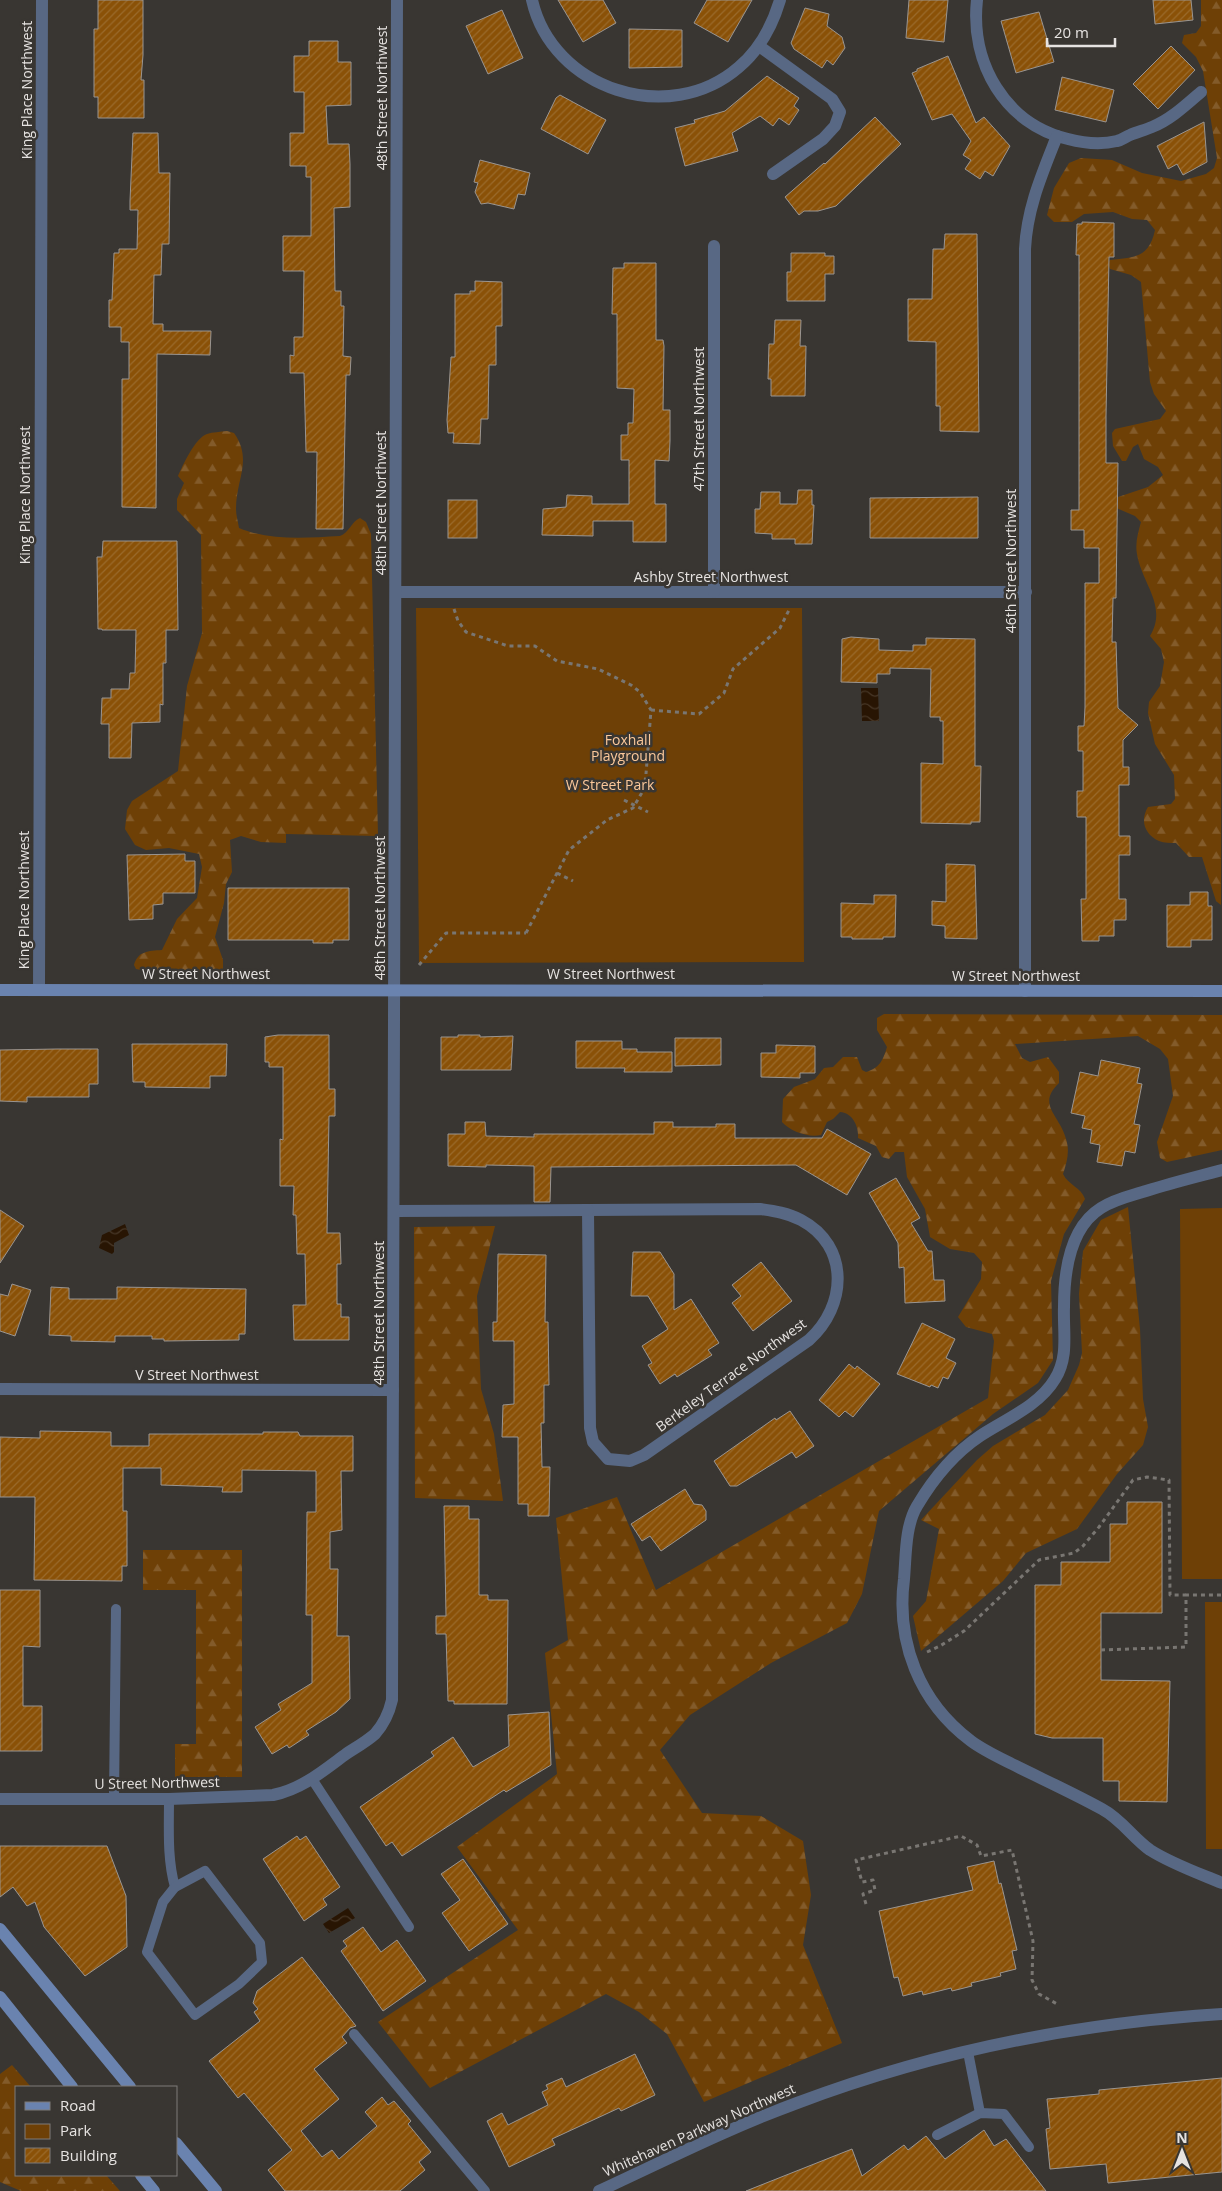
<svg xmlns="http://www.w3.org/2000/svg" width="1222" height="2191" viewBox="0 0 1222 2191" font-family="'Open Sans',sans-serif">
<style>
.forest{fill:url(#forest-firs)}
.park{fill:#6e4006}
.water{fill:url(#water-waves)}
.building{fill:url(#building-hatch);stroke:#9a9591}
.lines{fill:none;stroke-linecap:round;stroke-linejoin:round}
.path{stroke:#797672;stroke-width:3;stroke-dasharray:4 4;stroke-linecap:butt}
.lane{stroke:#586884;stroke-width:10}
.street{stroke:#586884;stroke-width:12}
.secondary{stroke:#6a83af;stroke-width:12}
.path-bridge{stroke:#797672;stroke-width:3;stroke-dasharray:4 4;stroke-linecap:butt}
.labels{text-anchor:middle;stroke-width:5;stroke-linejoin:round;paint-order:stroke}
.street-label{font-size:14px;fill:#e6e3e1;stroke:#393632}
.park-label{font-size:14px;fill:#fbc89a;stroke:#393632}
</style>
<defs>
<pattern id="forest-firs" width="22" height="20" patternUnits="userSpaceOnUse" patternTransform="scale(1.25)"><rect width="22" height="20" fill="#6e4006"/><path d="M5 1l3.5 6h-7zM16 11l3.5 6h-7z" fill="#835b2a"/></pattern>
<pattern id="water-waves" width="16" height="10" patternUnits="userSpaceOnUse" patternTransform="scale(1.25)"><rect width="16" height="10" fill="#281503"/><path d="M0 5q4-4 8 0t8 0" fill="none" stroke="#473727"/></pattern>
<pattern id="building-hatch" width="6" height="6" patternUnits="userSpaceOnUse" patternTransform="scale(1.25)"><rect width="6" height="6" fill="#8a5107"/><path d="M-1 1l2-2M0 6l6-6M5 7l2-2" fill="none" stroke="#9a6a2b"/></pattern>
</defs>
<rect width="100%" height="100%" fill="#393632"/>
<g class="forest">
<path d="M1201,0H1222L1221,905L1216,901L1202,857H1189L1176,843C1171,843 1164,843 1159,841C1144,834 1140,820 1148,807L1171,804L1175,799L1174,775L1155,744L1148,713L1149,702L1160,686L1164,662L1161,649L1150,636C1168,606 1142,584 1137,554C1135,543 1138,533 1141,522L1135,516L1114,507L1112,499L1148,487L1163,475L1158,467L1144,459L1138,444L1133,447L1126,461H1122L1113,446L1112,433L1115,429L1160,419L1166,411L1154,394L1150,382L1141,282L1131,275L1110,269L1108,263L1110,260C1135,257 1149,258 1155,230L1147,220L1132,219L1113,212L1084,214L1072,222H1054L1047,215L1054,188L1069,163L1081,158L1112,160L1142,173L1181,181L1206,174L1214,168L1217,158L1203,71L1196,57L1182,43L1184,35L1196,33L1201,26Z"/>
<path d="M227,431L234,433C253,460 236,479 236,509C236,515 238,522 239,528C270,541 306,538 340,536C349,533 351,522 360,518L366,522L371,534L378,836L286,834V843L261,842L241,836L230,840L232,872L226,884L224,903L215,937L223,960V969L220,971L141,970L136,969L134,965C138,951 148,951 162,950L177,919L197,898L202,867L199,854L169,848L146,850L135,845L125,829L127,810L132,801L178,771L187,686L202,633L201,535L177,510V499L184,483L178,476C183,465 195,438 207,434C213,432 220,432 227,431Z"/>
<path d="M884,1014L1222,1015V1150L1167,1162L1160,1158L1157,1142L1173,1096L1168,1059L1160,1049L1138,1036L1015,1044L1022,1058L1030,1062L1048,1057L1059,1072V1083C1036,1105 1060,1115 1066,1139C1070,1151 1067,1162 1063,1174C1068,1185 1081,1187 1085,1199L1064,1234L1051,1281L1053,1360L1038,1383L993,1414L879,1511L862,1594L847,1623L771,1663L690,1715L660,1750L702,1813L761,1816L803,1841L811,1895L803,1945L842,2043L704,2102L667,2034L639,2012L606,1994L430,2088L378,2022L518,1930L457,1847L557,1774L545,1653L568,1640L556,1518L617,1497L656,1590L988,1398L994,1341L992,1334L966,1327L958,1317L981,1279L982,1262L974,1253L950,1249L930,1237L925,1209L907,1177L904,1152H895L889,1159L882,1157L876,1146L858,1138C859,1127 853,1113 840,1112L833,1119L827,1122L821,1135C808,1138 790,1131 782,1122L783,1099L794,1087L815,1079L824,1068L833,1067L843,1057H857L862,1070L866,1072C880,1068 883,1060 887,1047L877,1030V1018Z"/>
<polygon points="1128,1207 1140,1329 1143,1399 1148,1427 1143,1445 1117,1474 1077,1529 1026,1553 1003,1581 921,1651 913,1616 926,1601 939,1529 921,1520 977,1460 993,1446 1045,1415 1068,1390 1079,1365 1082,1353 1079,1294 1083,1251 1101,1220"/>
<polygon points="495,1226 477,1296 481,1389 494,1434 503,1501 415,1498 414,1227"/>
<polygon points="143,1550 242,1550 242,1777 175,1777 175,1744 196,1744 196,1590 143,1590"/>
<polygon points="12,2065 31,2087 16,2087 16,2175 106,2175 120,2191 21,2191 0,2182 0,2074"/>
</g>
<g class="park">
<polygon points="416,608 802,608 804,962 419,963"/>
<polygon points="1222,1208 1222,1579 1182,1579 1180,1209"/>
<polygon points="1205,1602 1222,1602 1222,1849 1206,1849"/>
</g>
<g class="water">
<polygon points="861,688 878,688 879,721 862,721"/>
<polygon points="125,1224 129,1235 114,1243 114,1252 112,1254 99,1248 102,1235"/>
<polygon points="348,1908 355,1918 329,1933 323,1924"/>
</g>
<g class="building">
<polygon points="98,0 143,0 143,55 141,80 144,80 144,118 98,118 98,97 94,97 94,29 98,29"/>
<polygon points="558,0 603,0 616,23 583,42"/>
<polygon points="707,0 752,0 728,42 694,23"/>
<polygon points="909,0 948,0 944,42 906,38"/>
<polygon points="1153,0 1191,0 1193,20 1155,24"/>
<polygon points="805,8 829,14 827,26 842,37 845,48 833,65 827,60 822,68 794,49 791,43"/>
<polygon points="502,10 523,58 488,74 466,26"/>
<polygon points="1039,12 1054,62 1016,73 1001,21"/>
<polygon points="629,29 682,30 682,67 629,68"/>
<polygon points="309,41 338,41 338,62 351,62 351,105 326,106 328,144 349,144 350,164 350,207 334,208 335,291 341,291 341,306 344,306 343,356 351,357 350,375 346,375 343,529 316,529 317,452 306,452 304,373 290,373 290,355 294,356 294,337 303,337 304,271 283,271 283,236 311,236 311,177 306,177 306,166 290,166 290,133 304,133 304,92 294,92 294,56 309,56"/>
<polygon points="1171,46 1195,70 1158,109 1133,84"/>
<polygon points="948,56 976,123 984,117 1010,146 993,176 985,171 980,179 965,169 971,160 963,155 971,141 952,114 932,120 912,73 917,71 917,69"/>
<polygon points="767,76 799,98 794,106 799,110 789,125 779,118 773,126 760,116 732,133 738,151 685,166 675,128 695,123 694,120 725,111"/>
<polygon points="1062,77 1114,90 1106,122 1055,110"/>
<polygon points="560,95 606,120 588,154 541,129 556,98"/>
<polygon points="875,117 901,144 836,206 818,211 804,211 799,215 785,197 824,163 825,164"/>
<polygon points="1204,122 1207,162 1183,175 1177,164 1168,169 1157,146"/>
<polygon points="133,133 158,133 159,173 170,173 169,244 162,244 161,275 154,275 153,324 163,324 163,331 211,331 210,355 157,354 156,508 122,507 122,379 129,379 129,342 121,342 121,327 109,327 109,300 112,300 114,253 119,253 119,249 137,249 138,210 130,210 130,201"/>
<polygon points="480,160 530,173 525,195 518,194 514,209 488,203 481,204 475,192 478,183 474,182"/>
<polygon points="1082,222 1114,223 1114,257 1109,257 1106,416 1106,463 1118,463 1116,598 1113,598 1112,642 1116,642 1118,708 1138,725 1123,740 1123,767 1129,767 1129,785 1119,785 1119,836 1130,836 1130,855 1119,855 1119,899 1126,899 1126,920 1114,920 1114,936 1099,936 1099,941 1082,941 1081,899 1086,899 1086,817 1077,817 1077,791 1083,791 1083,751 1078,751 1078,726 1084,726 1085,707 1085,583 1099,583 1099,548 1084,548 1084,530 1071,530 1071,510 1079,510 1079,255 1076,255 1077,224 1082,224"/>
<polygon points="945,234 977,234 979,432 940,431 940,406 936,406 936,342 908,341 908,299 932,299 933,249 944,249"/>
<polygon points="791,253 825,253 825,256 834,256 834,274 825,274 825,301 787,301 787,272 791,272"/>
<polygon points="624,263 656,263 656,340 663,340 664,346 663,410 670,410 670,441 669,461 655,460 655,504 666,504 666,542 633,542 633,521 593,521 593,536 542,535 543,509 566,507 567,495 592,496 592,504 629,504 629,460 621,460 621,435 628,435 628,423 633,423 634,389 617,388 617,314 612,314 613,268 624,268"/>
<polygon points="475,281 502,282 502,326 496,326 496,365 489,365 488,419 481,419 480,444 453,443 454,433 448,433 447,420 451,357 455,357 455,294 470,294 470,291 475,291"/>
<polygon points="775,320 801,320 800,346 806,346 805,396 771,396 771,379 768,379 769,344 774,344"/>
<polygon points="798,490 812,490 812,505 814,505 812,544 795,544 795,539 772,539 772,534 755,533 755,509 760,509 761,492 780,492 780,504 797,504"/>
<polygon points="978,497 978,538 870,538 870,498"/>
<rect x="448" y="500" width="29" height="38"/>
<polygon points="103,541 177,541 178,630 166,630 166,663 163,663 163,705 160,704 160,722 132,723 131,758 109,758 109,724 101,724 102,698 111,698 111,689 129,689 130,673 135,673 136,630 102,630 102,629 98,629 97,557 102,557"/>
<polygon points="851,637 879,639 879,650 913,651 913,645 926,645 926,638 975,639 975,766 981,766 980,822 971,822 971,824 921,823 921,763 943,764 943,721 940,721 940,717 930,717 931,669 890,668 890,674 877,674 877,683 841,682 842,639"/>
<polygon points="185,854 185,861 195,861 195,893 163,893 163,904 153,905 153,919 129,920 127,855"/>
<polygon points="946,864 975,865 977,939 945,938 945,926 932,925 932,901 946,902"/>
<polygon points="228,888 349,888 349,940 333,940 333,943 313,943 313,940 228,940"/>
<polygon points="1190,892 1208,892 1208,906 1212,906 1212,940 1191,940 1191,947 1167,947 1167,905 1190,905"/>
<polygon points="874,895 896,895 895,937 883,937 883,939 852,939 852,937 841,937 841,903 874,904"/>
<polygon points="278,1035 329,1035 329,1089 335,1089 335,1116 329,1116 327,1233 340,1233 341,1264 337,1264 337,1304 341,1304 341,1317 349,1317 349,1340 294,1340 293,1305 306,1305 305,1254 297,1254 296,1215 293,1215 294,1186 280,1186 280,1139 283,1140 283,1067 269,1067 269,1062 265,1062 265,1037"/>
<polygon points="458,1035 480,1035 480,1037 513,1036 511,1070 441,1070 441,1037 458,1037"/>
<polygon points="675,1038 721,1038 721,1065 675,1066"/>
<polygon points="576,1041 622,1041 622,1049 637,1049 637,1052 672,1052 672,1072 624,1072 625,1068 576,1068"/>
<polygon points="132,1044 227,1044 226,1076 210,1076 210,1088 145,1087 145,1082 133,1082"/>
<polygon points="776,1045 815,1046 815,1073 800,1073 800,1078 761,1077 761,1053 776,1053"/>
<polygon points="57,1049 98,1049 98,1084 89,1084 89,1097 27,1097 27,1102 0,1101 0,1050"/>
<polygon points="1101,1060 1140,1068 1137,1083 1142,1084 1134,1124 1140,1125 1135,1153 1125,1151 1122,1166 1097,1162 1100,1145 1090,1143 1092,1130 1082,1128 1085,1116 1071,1113 1080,1072 1098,1076"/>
<polygon points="465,1122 485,1122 486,1136 534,1137 534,1134 654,1134 654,1122 673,1122 673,1127 716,1127 716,1124 735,1124 735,1138 822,1138 827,1129 871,1154 847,1195 796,1165 551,1167 550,1202 534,1202 534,1166 486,1165 486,1167 448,1166 448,1134 465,1134"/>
<polygon points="896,1178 920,1218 911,1223 928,1251 932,1251 934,1280 944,1280 945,1301 905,1303 904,1267 899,1268 898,1243 869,1193"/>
<polygon points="0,1210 24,1226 0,1263"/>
<polygon points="633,1252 660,1252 674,1274 674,1310 691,1299 719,1343 708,1350 712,1355 677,1377 675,1374 660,1384 648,1365 652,1363 642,1346 668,1329 648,1296 631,1296"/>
<polygon points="498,1254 546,1255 545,1322 548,1322 549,1385 544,1385 544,1423 541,1423 542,1467 550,1467 549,1516 528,1516 528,1504 518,1504 518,1437 502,1437 503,1405 514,1404 514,1341 493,1341 493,1322 497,1322"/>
<polygon points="761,1262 792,1301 753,1331 732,1303 741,1296 732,1285"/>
<polygon points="12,1284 31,1290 15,1336 0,1331 0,1294 8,1296"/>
<polygon points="51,1287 69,1288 69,1299 117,1299 117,1287 246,1289 245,1334 239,1334 239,1340 164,1341 164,1339 152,1339 152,1336 115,1336 115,1342 71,1341 71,1336 49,1335"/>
<polygon points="922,1323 955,1339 946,1358 956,1363 948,1379 943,1377 938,1388 931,1385 930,1387 897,1374"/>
<polygon points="849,1364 855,1369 857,1366 880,1384 853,1417 845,1411 839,1417 819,1400"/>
<polygon points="790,1411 814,1446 796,1458 792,1452 737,1486 730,1486 714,1461 775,1418 776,1420"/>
<polygon points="40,1431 111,1432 111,1446 149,1446 149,1434 263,1434 263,1432 298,1432 300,1436 353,1436 353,1471 341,1471 342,1530 330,1532 330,1569 338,1569 337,1636 349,1636 350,1699 336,1712 306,1731 309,1735 289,1748 287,1745 272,1754 255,1727 281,1710 278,1704 312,1683 312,1615 306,1615 307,1512 316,1512 316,1471 242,1470 242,1492 222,1492 223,1487 161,1485 161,1468 123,1468 123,1511 127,1511 127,1566 122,1566 122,1581 34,1580 35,1497 0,1497 0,1437 40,1438"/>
<polygon points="685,1489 694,1504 702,1505 706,1511 706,1520 661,1551 650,1536 642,1541 631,1524"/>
<polygon points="1127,1502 1162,1502 1162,1613 1101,1613 1101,1680 1170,1681 1167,1802 1119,1801 1119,1781 1103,1781 1103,1738 1052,1738 1035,1734 1035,1585 1061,1585 1061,1562 1110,1562 1110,1524 1127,1524"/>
<polygon points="444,1506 469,1506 469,1519 479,1519 479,1595 488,1595 488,1600 508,1600 507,1704 454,1704 454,1701 448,1701 446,1634 436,1634 436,1616 446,1616"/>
<polygon points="0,1590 40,1590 40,1647 23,1646 23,1706 42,1706 42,1751 0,1751"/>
<polygon points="549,1712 551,1765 506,1792 504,1790 402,1856 392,1842 386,1846 360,1807 434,1756 431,1752 453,1737 473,1767 509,1746 508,1715"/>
<polygon points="297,1836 300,1840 306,1836 340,1887 323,1899 327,1905 304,1921 263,1859"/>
<polygon points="0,1846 107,1846 126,1896 127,1947 85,1976 44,1927 35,1902 27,1906 13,1887 0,1897"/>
<polygon points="463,1859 508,1924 469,1951 442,1913 460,1900 441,1874"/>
<polygon points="994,1861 999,1884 1001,1883 1017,1950 1012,1951 1016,1969 1000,1973 1001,1976 971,1983 972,1986 952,1991 951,1988 923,1995 922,1991 903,1996 898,1977 894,1978 879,1911 973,1890 967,1867"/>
<polygon points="363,1927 381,1952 397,1940 426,1981 383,2011 341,1951 347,1946 343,1941"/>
<polygon points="302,1957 356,2026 350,2028 342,2037 347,2043 314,2069 339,2099 301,2131 322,2157 332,2150 339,2159 377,2126 365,2112 382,2097 388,2105 394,2101 411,2121 408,2124 431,2152 419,2162 425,2170 400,2191 285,2191 268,2170 292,2150 244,2093 238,2098 209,2061 260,2021 254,2012 258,2009 253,2003 257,1991"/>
<polygon points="635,2054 655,2095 621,2111 619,2108 552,2139 555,2145 509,2167 487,2121 502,2113 508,2125 548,2105 542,2092 548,2089 546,2085 562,2078 566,2087"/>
<polygon points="1222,2078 1222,2172 1108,2183 1106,2164 1050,2169 1046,2129 1050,2128 1047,2099 1099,2094 1099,2090"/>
<polygon points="984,2130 994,2146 1006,2139 1046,2191 746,2191 852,2149 862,2176 904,2145 908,2150 926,2136 945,2159"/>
</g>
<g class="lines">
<g class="path">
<polyline points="454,609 458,621 466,632 508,646 535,646 557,661 598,669 631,685 640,692 651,710 646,774"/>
<polyline points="651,710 699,714 724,693 733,669 780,628 790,608"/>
<polyline points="624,800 648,812"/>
<polyline points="557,873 573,881"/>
<polyline points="419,965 446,933 526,933"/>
<polyline points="1101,1650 1186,1647 1186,1595 1222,1595"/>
<polyline points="927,1652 940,1646 964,1631 1039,1560 1074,1553 1083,1546 1099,1527 1133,1480 1147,1477 1169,1480 1170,1595 1186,1595"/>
<polyline points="866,1904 863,1894 875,1890 873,1880 862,1882 856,1860 961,1836 977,1845 981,1856 1012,1850 1033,1941 1032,1980 1039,1994 1059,2005"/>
</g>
<g class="lane">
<polyline points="312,1779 409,1927"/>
<polyline points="114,1799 116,1609"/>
<path d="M169,1799C169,1828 167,1859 175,1887"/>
<polygon points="205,1871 260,1943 262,1962 239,1984 195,2015 147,1952 163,1902 175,1887"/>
<polyline points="354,2034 485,2191"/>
<polyline points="968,2052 980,2113"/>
<polyline points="937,2135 980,2113 1004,2114 1029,2147"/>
</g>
<g class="street">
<path d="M532,0C552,89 669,128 739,67C760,49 772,27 780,0"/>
<path d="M977,0C970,63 1005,124 1068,139C1083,143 1101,145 1117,141C1122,140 1125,137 1130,135C1137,132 1145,130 1152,127C1170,120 1186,105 1201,92"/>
<polyline points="759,46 832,99 840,112 835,126 823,139 773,174"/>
<polyline points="396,592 1026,592"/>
<polyline points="714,592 714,246"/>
<polyline points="39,990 42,0"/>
<path d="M1025,991V249C1027,208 1042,174 1057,136"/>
<path d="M1222,1170C1196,1177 1171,1183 1146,1191C1130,1196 1115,1199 1101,1208C1069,1228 1064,1273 1064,1307C1063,1332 1069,1357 1055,1379C1039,1406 1004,1420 980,1436C953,1454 933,1479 917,1506C905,1526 906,1556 904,1579C896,1642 919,1702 971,1741C983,1750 998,1757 1012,1764C1042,1779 1073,1793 1102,1809C1121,1819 1133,1838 1150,1850C1172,1864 1198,1873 1222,1883"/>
<path d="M760,1209C774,1211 788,1213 801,1220C850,1246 847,1306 809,1340L644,1455L630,1461L608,1459L593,1442L590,1428L588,1210Z"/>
<polyline points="395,1211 588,1210"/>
<polyline points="0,1389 393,1390"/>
<path d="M0,1799H169L273,1795C302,1789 323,1771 346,1754C355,1748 366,1742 375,1734C384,1724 389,1713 392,1700L397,0"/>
<path d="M599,2191C664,2161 729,2128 797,2103C932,2052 1078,2023 1222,2014"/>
</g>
<g class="secondary">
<polyline points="0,990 1222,991"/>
<polyline points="0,1929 130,2087"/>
<polyline points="0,1997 72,2087"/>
<polyline points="176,2143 216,2191"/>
<polyline points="141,2175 154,2191"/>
</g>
<polyline class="path-bridge" points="526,933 569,850 607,820 633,808 644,789 646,774"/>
</g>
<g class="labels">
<g class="street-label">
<text transform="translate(27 90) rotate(-90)" y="5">King Place Northwest</text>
<text transform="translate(382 98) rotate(-90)" y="5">48th Street Northwest</text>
<text transform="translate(699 419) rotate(-90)" y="5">47th Street Northwest</text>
<text transform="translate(25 495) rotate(-90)" y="5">King Place Northwest</text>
<text transform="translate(381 503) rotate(-90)" y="5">48th Street Northwest</text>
<text transform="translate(1011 561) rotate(-90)" y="5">46th Street Northwest</text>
<text x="711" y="582">Ashby Street Northwest</text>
<text transform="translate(24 900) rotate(-90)" y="5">King Place Northwest</text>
<text transform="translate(380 908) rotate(-90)" y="5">48th Street Northwest</text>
<text x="206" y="979">W Street Northwest</text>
<text x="611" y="979">W Street Northwest</text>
<text x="1016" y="981">W Street Northwest</text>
<text transform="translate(379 1313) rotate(-90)" y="5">48th Street Northwest</text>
<text x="197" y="1380">V Street Northwest</text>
<text transform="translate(731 1375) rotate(-36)" y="5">Berkeley Terrace Northwest</text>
<text transform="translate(157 1783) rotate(-1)" y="5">U Street Northwest</text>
<text transform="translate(699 2130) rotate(-24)" y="5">Whitehaven Parkway Northwest</text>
</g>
<g class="park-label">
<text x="628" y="745">Foxhall<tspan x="628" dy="16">Playground</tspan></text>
<text x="610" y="790">W Street Park</text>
</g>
</g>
<rect x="15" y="2086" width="162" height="90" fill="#393632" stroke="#7e7b78"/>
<rect x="25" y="2102" width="25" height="8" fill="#6a83af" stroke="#7e7b78"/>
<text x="60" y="2111" font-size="15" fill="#e6e3e1">Road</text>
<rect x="25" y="2124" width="25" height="15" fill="#6e4006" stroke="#7e7b78"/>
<text x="60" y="2136" font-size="15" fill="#e6e3e1">Park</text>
<rect x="25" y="2148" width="25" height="15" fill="url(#building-hatch)" stroke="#7e7b78"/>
<text x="60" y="2161" font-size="15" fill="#e6e3e1">Building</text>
<g transform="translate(1182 2151)" stroke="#393632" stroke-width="4" paint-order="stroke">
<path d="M0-4L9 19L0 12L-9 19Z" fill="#e6e3e1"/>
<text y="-8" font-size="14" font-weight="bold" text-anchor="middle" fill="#e6e3e1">N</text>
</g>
<path d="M1047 38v8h68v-8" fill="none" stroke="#e6e3e1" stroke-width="2.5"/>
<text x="1054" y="38" font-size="15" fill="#e6e3e1" stroke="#393632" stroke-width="4" paint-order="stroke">20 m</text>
</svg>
